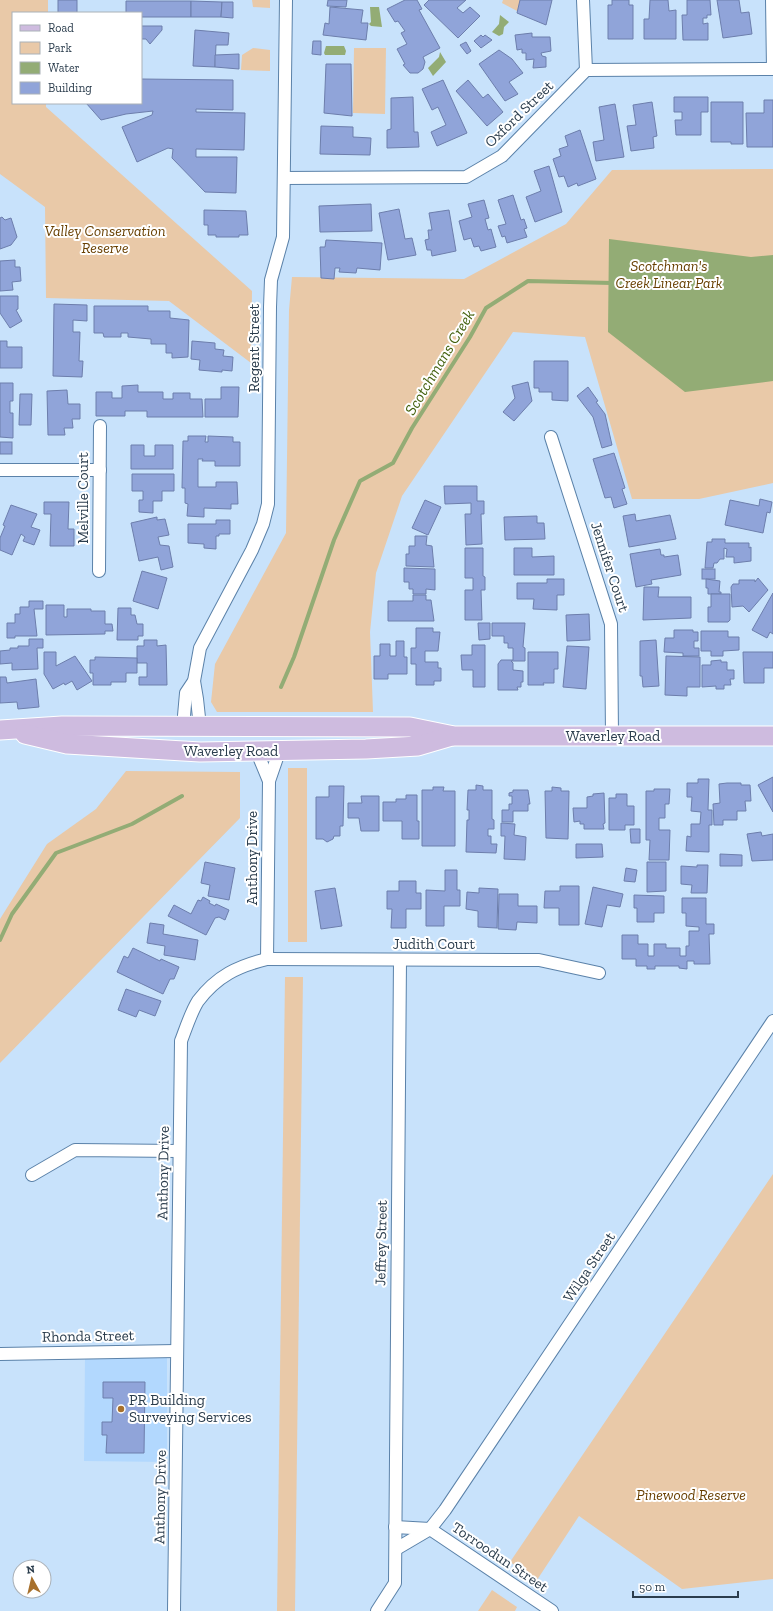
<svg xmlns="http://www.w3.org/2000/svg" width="773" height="1611" viewBox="0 0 773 1611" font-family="'Zilla Slab',serif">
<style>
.built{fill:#b2d8fe}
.green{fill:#e9c9a8}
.water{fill:#93ac75}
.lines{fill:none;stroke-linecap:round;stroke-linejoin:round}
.stream{stroke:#93ac75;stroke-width:4}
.building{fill:#90a4d9;stroke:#6d7eac}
.minor-casing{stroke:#5b82a9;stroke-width:14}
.primary-casing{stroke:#fff;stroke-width:21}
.minor{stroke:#fff;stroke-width:12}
.primary{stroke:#cebbdf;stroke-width:19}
.poi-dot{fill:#a7702c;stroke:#fff;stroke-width:1.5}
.labels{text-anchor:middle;stroke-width:4;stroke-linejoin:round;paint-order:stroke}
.street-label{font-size:15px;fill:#2b3d4d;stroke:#fff}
.park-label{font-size:15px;font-style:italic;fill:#683f00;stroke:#fff}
.poi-label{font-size:15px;fill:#2b3d4d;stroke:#fff;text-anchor:start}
.water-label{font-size:16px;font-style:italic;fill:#42600c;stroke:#fff}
</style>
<rect width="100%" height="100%" fill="#c8e2fb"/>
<polygon class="built" points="167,1357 167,1462 84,1461 85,1358"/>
<g class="green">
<polygon points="0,0 48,0 48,13 13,13 13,103 46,103 46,107 252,291 251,363 169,301 46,298 45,207 0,174"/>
<polygon points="252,0 270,0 270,8 253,7"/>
<polygon points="503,0 521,0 519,12 502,3"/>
<polygon points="253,48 270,50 270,71 241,70 242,55"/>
<polygon points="354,48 386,48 385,114 353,113"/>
<polygon points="773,169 773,483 699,499 632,499 585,337 513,332 402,496 376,573 370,632 373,712 217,712 211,702 215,664 286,533 289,310 292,277 464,279 566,224 612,170"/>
<rect x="288" y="768" width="19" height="174"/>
<polygon points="126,771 240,772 240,818 0,1063 0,919 47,844 96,809"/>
<polygon points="285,977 303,977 295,1611 277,1611"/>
<polygon points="773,1174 773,1579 682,1589 579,1516 537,1580 510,1562"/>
<polygon points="492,1590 517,1607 515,1611 478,1611"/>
</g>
<g class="water">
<polygon points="370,7 379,7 382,27 371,26 369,24 371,22"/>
<polygon points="500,15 509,22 504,27 503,34 499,36 492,32 499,24"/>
<polygon points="326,46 344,46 346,51 345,55 325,55 324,53"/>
<polygon points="440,52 446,62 433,76 428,68 439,57"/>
<polygon points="609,239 751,257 773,255 773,381 685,392 608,332"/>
</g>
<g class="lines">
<g class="stream">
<polyline points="281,687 294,657 334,540 360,481 393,463 412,428 470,337 486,308 528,281 612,283"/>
<polyline points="0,940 12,914 56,853 132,824 182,796"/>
</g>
</g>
<g class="building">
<rect x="58" y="0" width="19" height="13"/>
<polygon points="328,0 347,0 346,7 327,6"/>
<polygon points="405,0 417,0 422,9 419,10 440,48 423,57 425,62 423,69 418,73 410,73 403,65 405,64 397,49 407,44 401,33 405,31 398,21 395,22 387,9"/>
<polygon points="429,0 466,0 457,8 463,13 470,7 480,16 458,38 424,5"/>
<polygon points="520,0 552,0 546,25 517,13"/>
<polygon points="612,0 629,0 629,5 633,5 633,39 608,39 608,5 612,5"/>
<polygon points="650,0 668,0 669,11 676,10 676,39 644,39 644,19 649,19"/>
<polygon points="687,0 710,0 711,15 707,15 707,18 703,18 703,24 708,23 708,40 683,40 682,15 687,15"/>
<polygon points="717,0 739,0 741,13 749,12 752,34 723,38"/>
<polygon points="126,1 191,1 191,17 141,17 141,13 126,13"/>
<polygon points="191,1 222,2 221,17 191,17"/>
<polygon points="222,2 233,2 233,18 221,17"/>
<polygon points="330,7 363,10 361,23 368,23 366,40 323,35 325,23 329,24"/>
<polygon points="141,26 162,26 162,30 150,44 146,39 141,39"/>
<polygon points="195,30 229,33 228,45 216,45 215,67 193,66"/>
<polygon points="532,33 532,37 550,37 551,51 541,53 542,56 546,57 546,67 533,68 534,59 526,60 526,53 522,53 522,49 517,50 515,35"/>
<polygon points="481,35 483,37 485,35 492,40 481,48 474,41"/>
<polygon points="313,41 321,41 321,55 312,54"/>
<polygon points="466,42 471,51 467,54 460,45"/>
<polygon points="499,50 512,59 523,73 509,82 518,94 505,101 479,64"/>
<polygon points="239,54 239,69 215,67 215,55"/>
<polygon points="326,64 351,64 352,116 324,113"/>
<polygon points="141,79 233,80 233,110 196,109 196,112 245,113 244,150 196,149 196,157 237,157 236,193 205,192 172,158 173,149 168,148 137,162 122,127 152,115 153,111 126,114 101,120 86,103 141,103"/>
<polygon points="443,80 467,133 437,146 431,132 446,125 438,107 432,110 422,89"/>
<polygon points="468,80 483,98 488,94 503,112 487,126 456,91"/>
<polygon points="413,97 414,132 418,132 419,147 387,148 387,130 391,129 391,98"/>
<polygon points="674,97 708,97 708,112 701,112 701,135 676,135 675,120 682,120 682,112 674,112"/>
<polygon points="764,100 773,100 773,147 747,147 746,113 764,113"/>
<polygon points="652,102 657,136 653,137 654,148 631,151 627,126 636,125 633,105"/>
<polygon points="711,102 743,102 743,144 731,144 731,142 711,142"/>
<polygon points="615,104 624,157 596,161 593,142 604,140 599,107"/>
<polygon points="321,126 353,127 353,137 371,138 370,155 320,154"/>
<polygon points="580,130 596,179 578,186 577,183 568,187 564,176 559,177 553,159 561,156 559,149 568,146 565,136"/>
<polygon points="549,166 562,212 535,222 526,197 541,191 534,171"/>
<polygon points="513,195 521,220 524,219 527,228 524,229 527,237 507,243 505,236 502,237 498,226 506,224 498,200"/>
<polygon points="484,200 489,218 485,219 488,230 491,229 496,247 481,251 479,246 474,247 471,238 464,240 459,221 472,217 468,204"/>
<polygon points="371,204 372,231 320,232 319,206"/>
<polygon points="399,209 405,239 412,238 416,255 388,260 379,213"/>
<polygon points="204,210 246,211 248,235 239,235 239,237 216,237 216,235 208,235 208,225 204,225"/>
<polygon points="449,210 456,251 432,256 431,250 427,250 425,240 429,239 428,230 432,230 429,213"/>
<polygon points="2,217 5,220 11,218 17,237 11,245 0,249 0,218"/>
<polygon points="326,240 382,243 380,270 357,268 356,273 339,272 340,268 335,268 334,279 321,278 320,247 325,247"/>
<polygon points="15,260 15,267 20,267 21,281 12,282 13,290 0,291 0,261"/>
<polygon points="0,296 18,296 18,309 16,310 22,321 10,328 0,313"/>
<polygon points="54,304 87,305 87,321 73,320 73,332 80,332 79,361 83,361 82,377 53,376"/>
<polygon points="94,306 148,306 148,311 170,311 170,318 189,320 188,357 172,358 172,353 166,353 166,344 151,344 151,339 128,337 128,333 121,333 121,337 104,337 103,333 94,333"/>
<polygon points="0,341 7,341 7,347 22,347 22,368 0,368"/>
<polygon points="192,341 215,343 215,349 224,350 223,356 233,357 232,371 222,370 222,372 199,370 200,360 191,359"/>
<polygon points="534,361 568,361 568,401 552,400 552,392 539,392 539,388 534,388"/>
<polygon points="528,382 532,401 514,421 503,412 515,398 512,386"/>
<polygon points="0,383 13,383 13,401 10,401 10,413 13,413 13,438 0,437"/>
<polygon points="138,385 138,392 163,392 163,399 173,399 173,393 190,393 190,399 202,399 203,417 147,417 147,411 125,411 125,416 96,416 96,392 112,392 112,398 122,398 122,386"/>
<polygon points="221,387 239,387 238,417 205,417 205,399 221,399"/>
<polygon points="588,387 598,401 596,402 605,414 612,445 602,448 593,417 577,396"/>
<polygon points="67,390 68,404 80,404 80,419 72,419 73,428 64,428 65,435 48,435 47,391"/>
<polygon points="20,394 32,394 31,425 19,425"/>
<polygon points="188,436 206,436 205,442 208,442 208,436 233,437 233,442 240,442 240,466 215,466 215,461 202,461 203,459 198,459 198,487 216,487 216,482 237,482 238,504 231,504 231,509 204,508 204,517 187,516 188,504 185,503 185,488 182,488 183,441 188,441"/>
<rect x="0" y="442" width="12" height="12"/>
<polygon points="131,445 144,445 144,456 155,456 155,445 173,445 173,469 131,469"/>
<polygon points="614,453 625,488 622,489 627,504 614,508 611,497 605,498 593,459"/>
<polygon points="132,474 174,474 174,491 162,491 162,501 153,501 153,513 139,512 139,500 143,500 143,491 132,491"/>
<polygon points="444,486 477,486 477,501 484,501 484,514 481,514 482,544 466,545 465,514 471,514 471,503 445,504"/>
<polygon points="760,499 772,502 770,513 767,512 763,533 725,525 730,500 759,506"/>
<polygon points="425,500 441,507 428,535 412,528"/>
<polygon points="44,502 69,502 68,529 74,529 74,546 50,546 51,514 44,514"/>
<polygon points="11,505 37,514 31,527 40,530 34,545 23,541 25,537 21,534 12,555 0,550 0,538 5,526 3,525"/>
<polygon points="635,514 636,521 670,515 676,539 629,547 623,516"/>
<polygon points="537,516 537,523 544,523 545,539 505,540 504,517"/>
<polygon points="157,517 157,520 165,519 169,535 158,537 160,545 169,546 173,567 161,570 158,557 139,561 131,523"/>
<polygon points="216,520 230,520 230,534 219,534 219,536 216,536 216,549 204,548 204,544 188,543 188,524 216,524"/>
<polygon points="415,536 427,536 426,545 432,546 434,567 406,566 406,554 409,554 409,546 415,546"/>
<polygon points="712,539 725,539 725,543 749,543 749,548 751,547 751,561 734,563 734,557 726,557 727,549 724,548 724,559 720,559 717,563 714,563 713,568 705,568 707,542 712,542"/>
<polygon points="465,548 483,548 483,576 485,577 485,590 481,590 482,620 465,620 465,590 473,590 473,578 465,578"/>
<polygon points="514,548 532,548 532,557 554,556 554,575 514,575"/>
<polygon points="660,549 661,555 664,555 664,557 678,555 681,575 651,580 652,584 636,587 630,554"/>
<polygon points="404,568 435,569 435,590 426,589 426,594 413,594 413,589 409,589 409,582 404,582"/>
<rect x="702" y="569" width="13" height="10"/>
<polygon points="142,571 167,578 158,609 133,601"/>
<polygon points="758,578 768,590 749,612 743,606 732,607 731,587 733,584 739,584 739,580 755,580 755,582"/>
<polygon points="547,579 564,579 564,595 557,595 557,610 533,609 534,599 517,599 517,583 547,583"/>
<polygon points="706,579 720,581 719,592 721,592 721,594 708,594 708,588 706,588"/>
<polygon points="644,587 659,587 658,597 691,597 691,618 643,620"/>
<polygon points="773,593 773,634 770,632 767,638 752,630"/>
<polygon points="711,594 730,594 730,620 728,622 708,622 708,607 711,607"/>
<polygon points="413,595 426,595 426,600 431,600 434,621 388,621 388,601 413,601"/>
<polygon points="29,601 43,601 43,609 34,609 37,636 15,636 15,638 7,638 7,623 15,623 15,614 20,614 20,607 29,607"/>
<polygon points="46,605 64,605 64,617 67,617 67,609 91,609 91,611 105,611 105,624 112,624 113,631 105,631 105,634 46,635"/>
<polygon points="118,608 131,608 131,615 135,615 137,624 143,624 143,636 138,636 138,640 117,640"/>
<polygon points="589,614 590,640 567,641 566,615"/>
<polygon points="478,623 490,623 490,639 479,640"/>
<polygon points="492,623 525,623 523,647 525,648 525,661 511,661 513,663 513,670 523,671 523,682 521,682 521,687 517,687 518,690 498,690 498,664 501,660 513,660 513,648 508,648 508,643 504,643 504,636 492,636"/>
<polygon points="416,628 433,628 433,632 440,632 438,651 425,651 425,662 438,662 438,668 441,668 441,681 434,681 434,685 416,685 416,664 411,664 411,648 416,648"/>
<polygon points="674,630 693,630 693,632 698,632 698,641 694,641 694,648 699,648 699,656 683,656 683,653 664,652 665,638 674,638"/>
<polygon points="701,631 728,631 728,637 739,637 739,650 723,651 723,656 711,656 711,651 701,651"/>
<polygon points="29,639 43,639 43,648 37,648 38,669 12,670 12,663 0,664 0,651 10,650 10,648 18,648 18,646 29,646"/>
<polygon points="144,640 157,640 157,646 166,645 167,685 139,685 139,677 147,677 147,663 137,663 137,646 144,646"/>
<polygon points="656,640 659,686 643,687 642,676 640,676 640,641"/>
<polygon points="396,641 404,641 404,657 407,657 407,674 388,674 388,679 374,679 374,656 380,656 380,644 390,644 390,656 396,656"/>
<polygon points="472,645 485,645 485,687 473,687 473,670 462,670 461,655 472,655"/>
<polygon points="567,646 589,647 586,689 563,687"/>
<polygon points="44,652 56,652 56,666 75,656 92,681 77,690 72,681 65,685 64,683 53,689 44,674"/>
<polygon points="528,652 558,652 558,669 554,669 554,683 543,683 544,685 528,685"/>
<polygon points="743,652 773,652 773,668 764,668 764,683 744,683"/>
<polygon points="666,656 700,657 700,687 687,687 687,696 665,695"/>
<polygon points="95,657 137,658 137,673 126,673 126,682 111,682 111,685 93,685 93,673 90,673 90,660 95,660"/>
<polygon points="721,660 721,662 727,662 727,670 734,670 734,679 730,679 731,685 724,685 724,689 716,689 716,686 702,687 702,665 711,665 711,661"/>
<polygon points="0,677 6,677 7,683 36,679 39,707 18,709 17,702 0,703"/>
<polygon points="773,777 773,812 758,785"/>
<polygon points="698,779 709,779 708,810 712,810 712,825 709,825 709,852 686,851 687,836 691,837 691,824 700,824 701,812 691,811 692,797 687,797 687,783 698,783"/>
<polygon points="727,783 741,783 741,785 750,785 751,801 745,801 746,811 737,811 737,820 723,820 723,825 714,825 713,804 720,803 719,784"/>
<polygon points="476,785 483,786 483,790 492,790 492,819 494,820 494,829 488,829 488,836 491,836 491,844 497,844 496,853 466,852 467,820 469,820 469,810 467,810 468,790 476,790"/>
<polygon points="329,786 344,786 343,826 340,826 340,836 334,836 333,839 327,842 323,839 316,839 316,797 329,797"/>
<polygon points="433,787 444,787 443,791 455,791 455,846 422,846 422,790 433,790"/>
<polygon points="552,787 561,788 561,791 569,791 568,839 546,838 545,791 552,791"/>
<polygon points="654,789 670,789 669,804 665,804 665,818 659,818 659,830 670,830 669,860 649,860 650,840 646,840 646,791 654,791"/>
<polygon points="513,790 528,790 530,804 528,804 528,811 513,811 513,822 502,822 502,810 509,810 509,804 512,804 512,796 509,796 509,793 513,792"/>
<polygon points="604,793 605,823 603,824 604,829 584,829 584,824 580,824 580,821 574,822 573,808 587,808 587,797 593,796 593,794"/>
<polygon points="616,794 627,794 627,806 634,806 634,825 625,825 625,830 609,830 609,798 616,798"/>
<polygon points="406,795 417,795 417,821 419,821 419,839 402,839 402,821 383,821 383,802 396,802 396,799 406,799"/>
<polygon points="361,796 379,796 379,831 361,831 359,818 348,818 348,803 362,803"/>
<polygon points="501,823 515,824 514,835 526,837 525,860 504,859 505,836 501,836"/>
<polygon points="630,829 640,829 640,843 631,843"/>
<polygon points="761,832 762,836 773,834 773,860 752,861 747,834"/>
<polygon points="576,844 602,844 603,857 576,858"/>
<polygon points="720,854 742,855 742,866 720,866"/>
<polygon points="205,862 235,868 229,900 208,896 210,885 201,883"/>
<polygon points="647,862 666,862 666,891 647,892"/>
<polygon points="697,865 708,865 707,893 691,893 692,885 681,884 681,866 697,867"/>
<polygon points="626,868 637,870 635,882 624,881"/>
<polygon points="445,870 457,870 457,890 460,890 460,906 444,906 444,926 426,926 426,890 445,891"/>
<polygon points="399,881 416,881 416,893 421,893 421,909 406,909 406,928 391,928 392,909 387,909 387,891 399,891"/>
<polygon points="560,886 579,886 579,925 559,925 559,908 544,908 545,891 560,891"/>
<polygon points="593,887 623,894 620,907 607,905 602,927 585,924"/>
<polygon points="335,888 342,926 321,929 315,891"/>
<polygon points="479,888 498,889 497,928 478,927 478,911 466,909 467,892 479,893"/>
<polygon points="499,894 518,894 518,906 537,906 537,923 517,922 516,930 498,929"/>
<polygon points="634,895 664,896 664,913 654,913 654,922 637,922 637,908 634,908"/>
<polygon points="203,897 210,901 209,903 215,906 216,904 229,910 225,920 219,917 215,918 206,935 168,916 174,905 191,914 198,900 201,901"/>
<polygon points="682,898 706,898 706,924 714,924 714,934 709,934 710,964 694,964 694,961 687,961 687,969 679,968 679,966 655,966 655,969 647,969 647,966 636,966 636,959 622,959 622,935 638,935 638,944 648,944 648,956 654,956 654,944 666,944 666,948 680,948 680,956 686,956 686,946 689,946 689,931 699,931 699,927 686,926 686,913 682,913"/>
<polygon points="150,923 164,925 163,934 198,940 195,960 164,955 165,946 147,943"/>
<polygon points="133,948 160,961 161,959 179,967 174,979 170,979 163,994 117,972 124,956 128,958"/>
<polygon points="126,989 161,1001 155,1016 139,1010 136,1017 118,1010"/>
<polygon points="103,1382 145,1382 144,1453 106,1453 107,1435 102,1435 102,1422 112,1422 113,1398 103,1398"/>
</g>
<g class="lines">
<g class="minor-casing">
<g id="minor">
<polyline points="583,0 586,70"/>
<polyline points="772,0 773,69"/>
<polyline points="284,178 466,177 502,156 586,70 773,69"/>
<polyline points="551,437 611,624 612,736"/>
<polyline points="0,470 100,470"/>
<polyline points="99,571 100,426"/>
<polyline points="194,681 197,699 200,727"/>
<polyline points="183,727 186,693 194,681 200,648 252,550 263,524 268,504 270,307 271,280 283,237 286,0"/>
<polyline points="257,752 269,781"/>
<polyline points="267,959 539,960 599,973"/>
<polyline points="32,1175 75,1150 179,1151"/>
<polyline points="0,1354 176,1351"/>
<polyline points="395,1527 430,1529"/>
<polyline points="430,1529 552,1611"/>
<polyline points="396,1549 430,1529 445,1510 773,1021"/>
<path d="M174,1611L181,1041C186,1028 191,1012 198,1001C217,976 238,966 267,959L269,781L279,752"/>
<polyline points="377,1611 395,1583 400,960"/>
</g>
</g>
<g class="primary-casing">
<g id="primary">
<polyline points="0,730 62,726 410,727 454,736 773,736"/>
<polyline points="25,734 67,744 200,752 366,749 418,746 452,736"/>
</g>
</g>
<use href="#minor" class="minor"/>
<use href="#primary" class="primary"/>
</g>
<circle class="poi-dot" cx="121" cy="1409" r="4"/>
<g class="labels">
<g class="street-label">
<text transform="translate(519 114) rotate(-44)" y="5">Oxford Street</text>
<text transform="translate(254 348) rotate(-90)" y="5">Regent Street</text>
<text transform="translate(83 498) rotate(-90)" y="5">Melville Court</text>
<text transform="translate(610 567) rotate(72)" y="5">Jennifer Court</text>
<text x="613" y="741">Waverley Road</text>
<text x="231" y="756">Waverley Road</text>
<text transform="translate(252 858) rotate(-90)" y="5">Anthony Drive</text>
<text x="434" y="949">Judith Court</text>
<text transform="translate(163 1173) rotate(-89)" y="5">Anthony Drive</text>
<text transform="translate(381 1243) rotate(-89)" y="5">Jeffrey Street</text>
<text transform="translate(589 1267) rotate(-56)" y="5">Wilga Street</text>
<text transform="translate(88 1336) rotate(-1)" y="5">Rhonda Street</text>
<text transform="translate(160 1497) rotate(-89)" y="5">Anthony Drive</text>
<text transform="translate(500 1557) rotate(34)" y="5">Torroodun Street</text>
</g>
<g class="park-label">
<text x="105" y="236">Valley Conservation<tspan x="105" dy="17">Reserve</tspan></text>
<text x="669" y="271">Scotchman's<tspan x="669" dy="17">Creek Linear Park</tspan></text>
<text x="691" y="1500">Pinewood Reserve</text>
</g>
<g class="poi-label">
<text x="129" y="1405">PR Building<tspan x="129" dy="17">Surveying Services</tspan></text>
</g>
<g class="water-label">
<text transform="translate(439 362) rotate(-59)" y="6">Scotchmans Creek</text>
</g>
</g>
<rect x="12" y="12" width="130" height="92" fill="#ffffff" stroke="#aab1b8"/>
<rect x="20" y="25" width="20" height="6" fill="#cebbdf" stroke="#aab1b8"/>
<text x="48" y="32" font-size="12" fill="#2b3d4d">Road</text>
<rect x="20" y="42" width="20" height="12" fill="#e9c9a8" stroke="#aab1b8"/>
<text x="48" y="52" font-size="12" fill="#2b3d4d">Park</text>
<rect x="20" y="62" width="20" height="12" fill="#93ac75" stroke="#aab1b8"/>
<text x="48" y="72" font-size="12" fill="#2b3d4d">Water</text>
<rect x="20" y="82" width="20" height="12" fill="#90a4d9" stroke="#aab1b8"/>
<text x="48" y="92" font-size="12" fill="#2b3d4d">Building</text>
<g transform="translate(32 1579) rotate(352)"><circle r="19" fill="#ffffff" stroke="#aab1b8"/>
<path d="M0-3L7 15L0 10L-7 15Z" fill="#a7702c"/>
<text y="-6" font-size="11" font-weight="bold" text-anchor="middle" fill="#2b3d4d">N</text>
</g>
<path d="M633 1591v6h105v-6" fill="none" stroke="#2b3d4d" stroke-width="2"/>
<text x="639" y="1591" font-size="12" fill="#2b3d4d" stroke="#ffffff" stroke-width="3" paint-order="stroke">50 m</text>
</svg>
